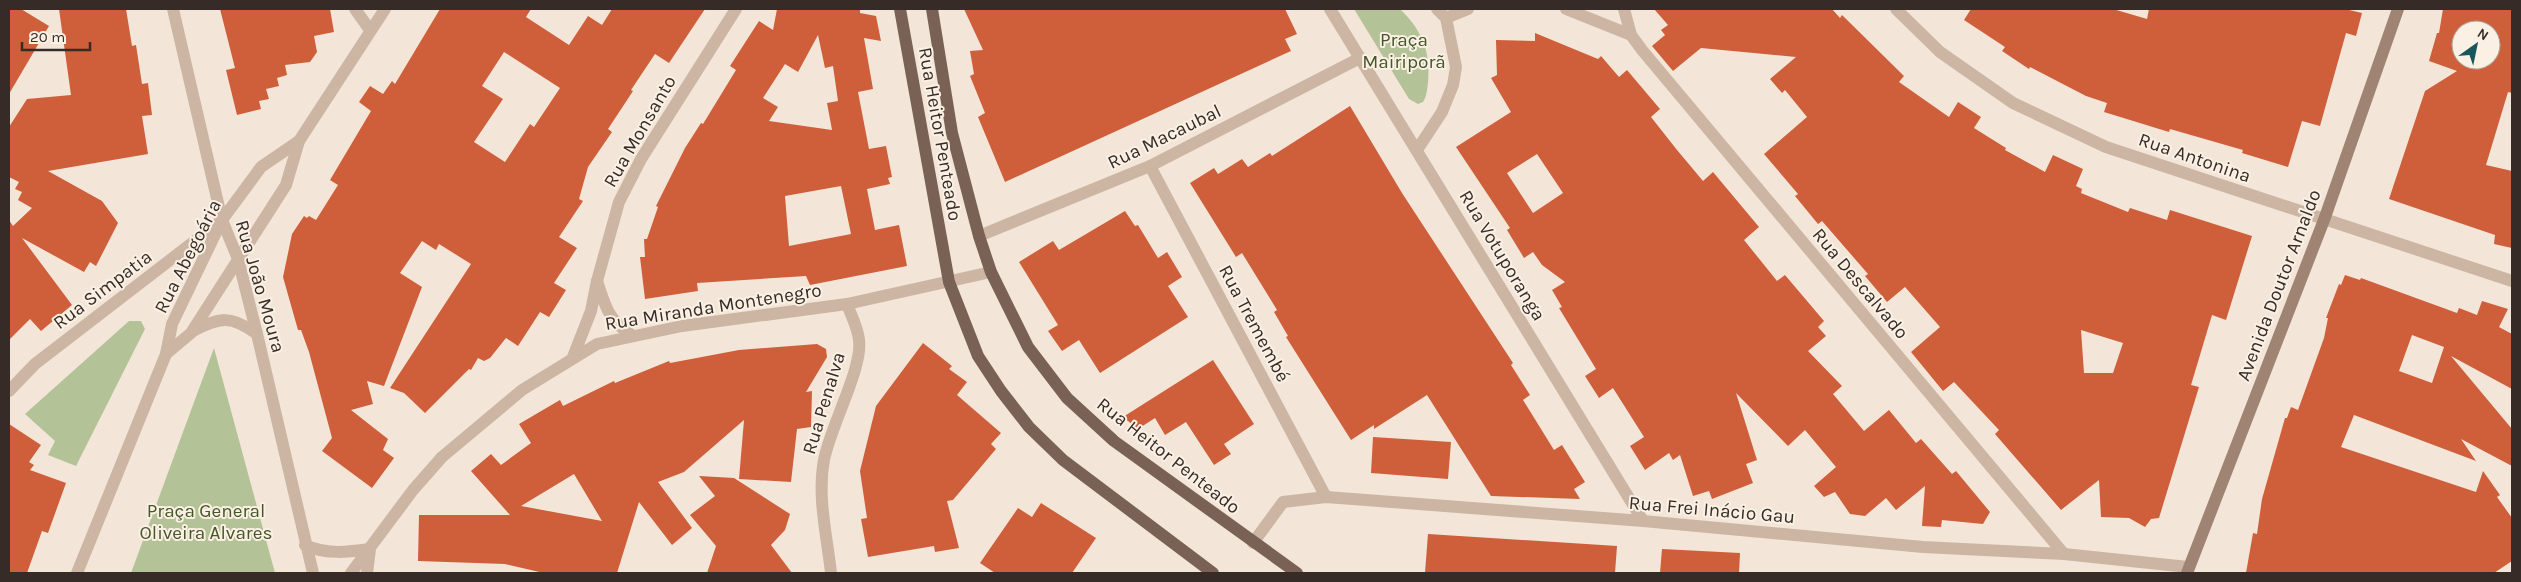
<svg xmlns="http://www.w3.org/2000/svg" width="2521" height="582" viewBox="0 0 2521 582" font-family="Karla,sans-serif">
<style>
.green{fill:#b4c397}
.building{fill:#cf5e3a;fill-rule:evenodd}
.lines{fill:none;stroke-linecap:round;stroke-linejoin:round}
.minor{stroke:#ccb6a3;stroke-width:12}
.tertiary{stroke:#ccb6a3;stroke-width:12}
.secondary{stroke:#9f8474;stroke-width:12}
.primary{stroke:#796255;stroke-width:12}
.labels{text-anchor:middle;stroke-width:4;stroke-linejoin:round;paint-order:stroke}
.park-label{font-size:19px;fill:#455628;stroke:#faf0e4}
.street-label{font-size:19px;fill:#362b26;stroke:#faf0e4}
</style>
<rect width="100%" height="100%" fill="#f3e6d8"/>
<g class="green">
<path d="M1354,9H1400C1422,30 1431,52 1428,83C1427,89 1427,96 1423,102L1418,104L1409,99Z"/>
<polygon points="129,321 141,321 145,329 76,466 48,455 55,441 25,414"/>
<polygon points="214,348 275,573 131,573"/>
</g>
<g class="building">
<polygon points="9,9 21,9 49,26 9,94"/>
<polygon points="59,9 126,9 132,46 136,45 142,84 148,83 152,115 142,116 148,154 48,171 102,201 118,223 96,266 90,262 84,272 22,238 72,305 41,331 30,319 9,340 9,220 13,226 32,208 18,200 22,192 15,189 19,182 9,177 9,127 27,99 71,95"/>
<polygon points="220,9 330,9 334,32 314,36 317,52 310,62 285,65 287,75 277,78 279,86 266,89 269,99 259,101 261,109 237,115 226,70 235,68"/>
<path d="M440,9H531L526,17L569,45L588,16L602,25L612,9H705L669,63L655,54L631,90L633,91L608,129L612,132L588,167L579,199L583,201L559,237L577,248L554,283L566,290L549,317L540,312L518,346L506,338L490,358L484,361L478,358L471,370L469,369L425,413L404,393L390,388L471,264L439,244L436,250L422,241L400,273L422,287L384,386L367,381L373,404L351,410L388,439L383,450L394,458L372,488L322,451L332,438L309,352L301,330H298L283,277L292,234L304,216L307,218L309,216L316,220L338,185L330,180L371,111L359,102L370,86L383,94L392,81L395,84ZM504,52L560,88L534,127L530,124L505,162L474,142L503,99L482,86Z"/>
<path d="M777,9H860V13L876,16L881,41L864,38L873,89L858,92L869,149L886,146L892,177L888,178L890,184L867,189L875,230L899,225L907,266L810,285L806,276L697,283L698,291L645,299L640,257H645L644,239H647L658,207L656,206L685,148L701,123L703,124L736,70L730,66L759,21L773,30ZM818,35L825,68L833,66L838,101L827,103L832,130L769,121L778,107L763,98L785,64L798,72ZM841,186L851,234L789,246L785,196Z"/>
<polygon points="964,9 1285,9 1297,34 1285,39 1291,51 1005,182 978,117 985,113 970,76 974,74 970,51 983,50"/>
<path d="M1654,9H1832L1840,18L1842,15L1904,76L1899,82L1949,117L1958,102L1981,117L1974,128L2006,148L2005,150L2045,172L2053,155L2083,169L2076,186L2082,189L2081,193L2128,212L2130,208L2167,220L2170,210L2252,236L2226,320L2212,315L2191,385L2199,387L2159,518L2151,519L2145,527L2129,518L2101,517L2099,480L2061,510L1995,434L1999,430L1954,382L1943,391L1911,352L1940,327L1905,287L1887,302L1865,276L1868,274L1822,221L1818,224L1795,196L1798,194L1764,154L1807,117L1785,90L1782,93L1770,79L1796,57L1701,48L1673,71L1652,46L1665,35L1661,30L1668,25ZM2081,330L2123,343L2113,373H2084Z"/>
<polygon points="1971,9 2113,9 2147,19 2149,9 2345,9 2362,13 2356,36 2346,33 2320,126 2302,121 2288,167 2242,153 2243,150 2170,129 2169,132 2104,112 2107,103 2086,96 2030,67 2029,69 2002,51 2005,47 1964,20"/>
<path d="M2443,9H2512V93L2508,92L2486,165L2512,171V248L2494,244L2495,235L2389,199L2425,91L2457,71L2429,61L2437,33H2439ZM2461,30H2491V60H2461Z"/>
<path d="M1535,33L1598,59L1601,56L1619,77L1627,70L1660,109L1651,117L1677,150L1703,181L1713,172L1759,227L1744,240L1777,281L1785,275L1824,321L1818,327L1826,336L1808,351L1842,386L1833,394L1864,431L1889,410L1916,443L1921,439L1952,474L1956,471L1990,512L1983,524L1942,520L1941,527L1922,526L1925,486L1896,510L1886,498L1865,516L1850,514L1835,492L1824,497L1814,486L1836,467L1805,430L1788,446L1736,393L1757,460L1746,464L1753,483L1712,499L1709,491L1693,496L1680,455L1673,460L1669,453L1645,470L1630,446L1644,437L1613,388L1599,398L1585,376L1596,369L1559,308L1562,307L1552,290L1565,282L1542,265L1533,252L1524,258L1507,230L1510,228L1456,147L1511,112L1491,78L1497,75L1496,40L1535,41ZM1537,154L1563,193L1533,213L1507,173Z"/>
<polygon points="1350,106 1402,193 1513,363 1511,365 1530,395 1523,400 1554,450 1562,445 1585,482 1574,489 1580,499 1491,496 1427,395 1374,429 1374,425 1351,440 1286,337 1288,336 1274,312 1277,310 1242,253 1236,257 1190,183 1214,168 1218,174 1242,159 1248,167 1270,153 1272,156"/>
<polygon points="1125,211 1135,226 1138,225 1158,258 1167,252 1182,277 1168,286 1188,317 1100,373 1079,340 1062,351 1048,331 1058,325 1019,262 1053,241 1059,250"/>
<path d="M2345,275L2360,280L2361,278L2457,313L2459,308L2477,315L2482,301L2508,309L2499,327L2512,334V389L2451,356L2512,429V466L2461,439L2476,461L2354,415L2341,447L2476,492L2483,471L2500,495L2497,497L2512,518V561L2494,573H2246L2253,533L2257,534L2262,499L2285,418H2287L2291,407L2298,410L2324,338L2328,318H2326L2339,284L2341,285ZM2412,335L2444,347L2432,383L2399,371Z"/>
<polygon points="923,343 952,366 949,369 967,382 957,395 1001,433 991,444 996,449 953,500 947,501 959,548 935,552 934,546 868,557 861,519 867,518 860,471 876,406"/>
<path d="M817,344L826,349L827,357L806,392L812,391L811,427L797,429L791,482L739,479L744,420L684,472L658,482L692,528L672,545L639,502L617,573H544L505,564L418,561L419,515H510L471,471L491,454L501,465L531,443L519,424L560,400L563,406L614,381L615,383L669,361L670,363L739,350ZM574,474L602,521L521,506Z"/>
<polygon points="1213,360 1254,424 1224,444 1231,454 1214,465 1186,422 1165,435 1155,418 1138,429 1123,417"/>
<polygon points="9,424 41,445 29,462 34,465 30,470 66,483 48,533 42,531 27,573 9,573"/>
<polygon points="1373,437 1451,442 1448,479 1371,473"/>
<polygon points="699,476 734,478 790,514 785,530 771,545 792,573 707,573 716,546 690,515 715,496"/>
<polygon points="1041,503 1096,538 1072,573 995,573 980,563 1018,508 1032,517"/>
<polygon points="1428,534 1617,546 1615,573 1425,573"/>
<polygon points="1662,549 1740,553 1739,573 1660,573"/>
</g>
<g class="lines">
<g class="minor">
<polyline points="355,9 370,30"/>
<polyline points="1330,9 1643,521"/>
<polyline points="1566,9 1631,35"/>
<polyline points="1624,9 1631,35 1642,50 2064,554"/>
<polyline points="1896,9 1940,52 2013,103 2106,147 2512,281"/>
<polyline points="1446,18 1468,9"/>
<polyline points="1417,150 1442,112 1453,85 1456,67 1446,18 1437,9"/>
<polyline points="1150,166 1326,497"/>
<polyline points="979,236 1150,166 1360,58"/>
<polyline points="597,281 619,202 641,159 736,9"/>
<path d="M573,357L591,311L597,281C606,308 608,320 633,336"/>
<polyline points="9,391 35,364 222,220"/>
<polyline points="1253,543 1283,502 1326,497 1643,521 1923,547 2064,554 2188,567"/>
<path d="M831,573C827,536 817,497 824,460C830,427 863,368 859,340C858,328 851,315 847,304"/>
</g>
<g class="tertiary">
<polyline points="173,9 222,220 238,259 257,334 313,573"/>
<path d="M193,331C220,317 231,315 257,334"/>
<polyline points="166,354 191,333 286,185 299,141 385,9"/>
<path d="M305,545C326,555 348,552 370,549L367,573"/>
<polyline points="77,573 166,354 172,324 222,220 261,167 299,141"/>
<polyline points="351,573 413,490 442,457 522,390 597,344 682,326 847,304 991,272"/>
</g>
<polyline class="secondary" points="2187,573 2324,220 2398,9"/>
<g class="primary">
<polyline points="900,9 949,282 978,356 1001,391 1029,427 1063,460 1213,573"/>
<polyline points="932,9 952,133 979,236 991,272 1028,347 1067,398 1114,441 1297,573"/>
</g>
</g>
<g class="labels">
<g class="park-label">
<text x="1404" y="46">Praça<tspan x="1404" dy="22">Mairiporã</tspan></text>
<text x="206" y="517">Praça General<tspan x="206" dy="22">Oliveira Alvares</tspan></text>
</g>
<g class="street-label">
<text transform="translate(639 131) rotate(-60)" y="7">Rua Monsanto</text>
<text transform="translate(941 134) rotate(80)" y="7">Rua Heitor Penteado</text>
<text transform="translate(1164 136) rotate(-26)" y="7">Rua Macaubal</text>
<text transform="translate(2195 157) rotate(19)" y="7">Rua Antonina</text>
<text transform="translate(1503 255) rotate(59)" y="7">Rua Votuporanga</text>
<text transform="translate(187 256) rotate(-63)" y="7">Rua Abegoária</text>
<text transform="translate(1861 283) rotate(50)" y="7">Rua Descalvado</text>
<text transform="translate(2278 285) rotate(-69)" y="7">Avenida Doutor Arnaldo</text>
<text transform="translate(261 286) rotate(74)" y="7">Rua João Moura</text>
<text transform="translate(102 289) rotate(-37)" y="7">Rua Simpatia</text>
<text transform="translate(713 306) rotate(-9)" y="7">Rua Miranda Montenegro</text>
<text transform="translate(1255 323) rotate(62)" y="7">Rua Tremembé</text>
<text transform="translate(823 403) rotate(-73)" y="7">Rua Penalva</text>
<text transform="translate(1169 455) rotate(38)" y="7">Rua Heitor Penteado</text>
<text transform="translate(1712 509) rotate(5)" y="7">Rua Frei Inácio Gau</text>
</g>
</g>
<rect width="2521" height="582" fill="none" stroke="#362b26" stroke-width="20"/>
<g transform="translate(2476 45) rotate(33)"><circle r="24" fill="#faf0e4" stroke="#aca198"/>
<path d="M0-4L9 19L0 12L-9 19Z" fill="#18565b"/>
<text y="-8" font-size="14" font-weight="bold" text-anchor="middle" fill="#362b26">N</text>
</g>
<path d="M22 42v8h68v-8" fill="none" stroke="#362b26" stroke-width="2.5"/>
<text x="30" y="42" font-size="15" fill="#362b26" stroke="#faf0e4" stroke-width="4" paint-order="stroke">20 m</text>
</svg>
